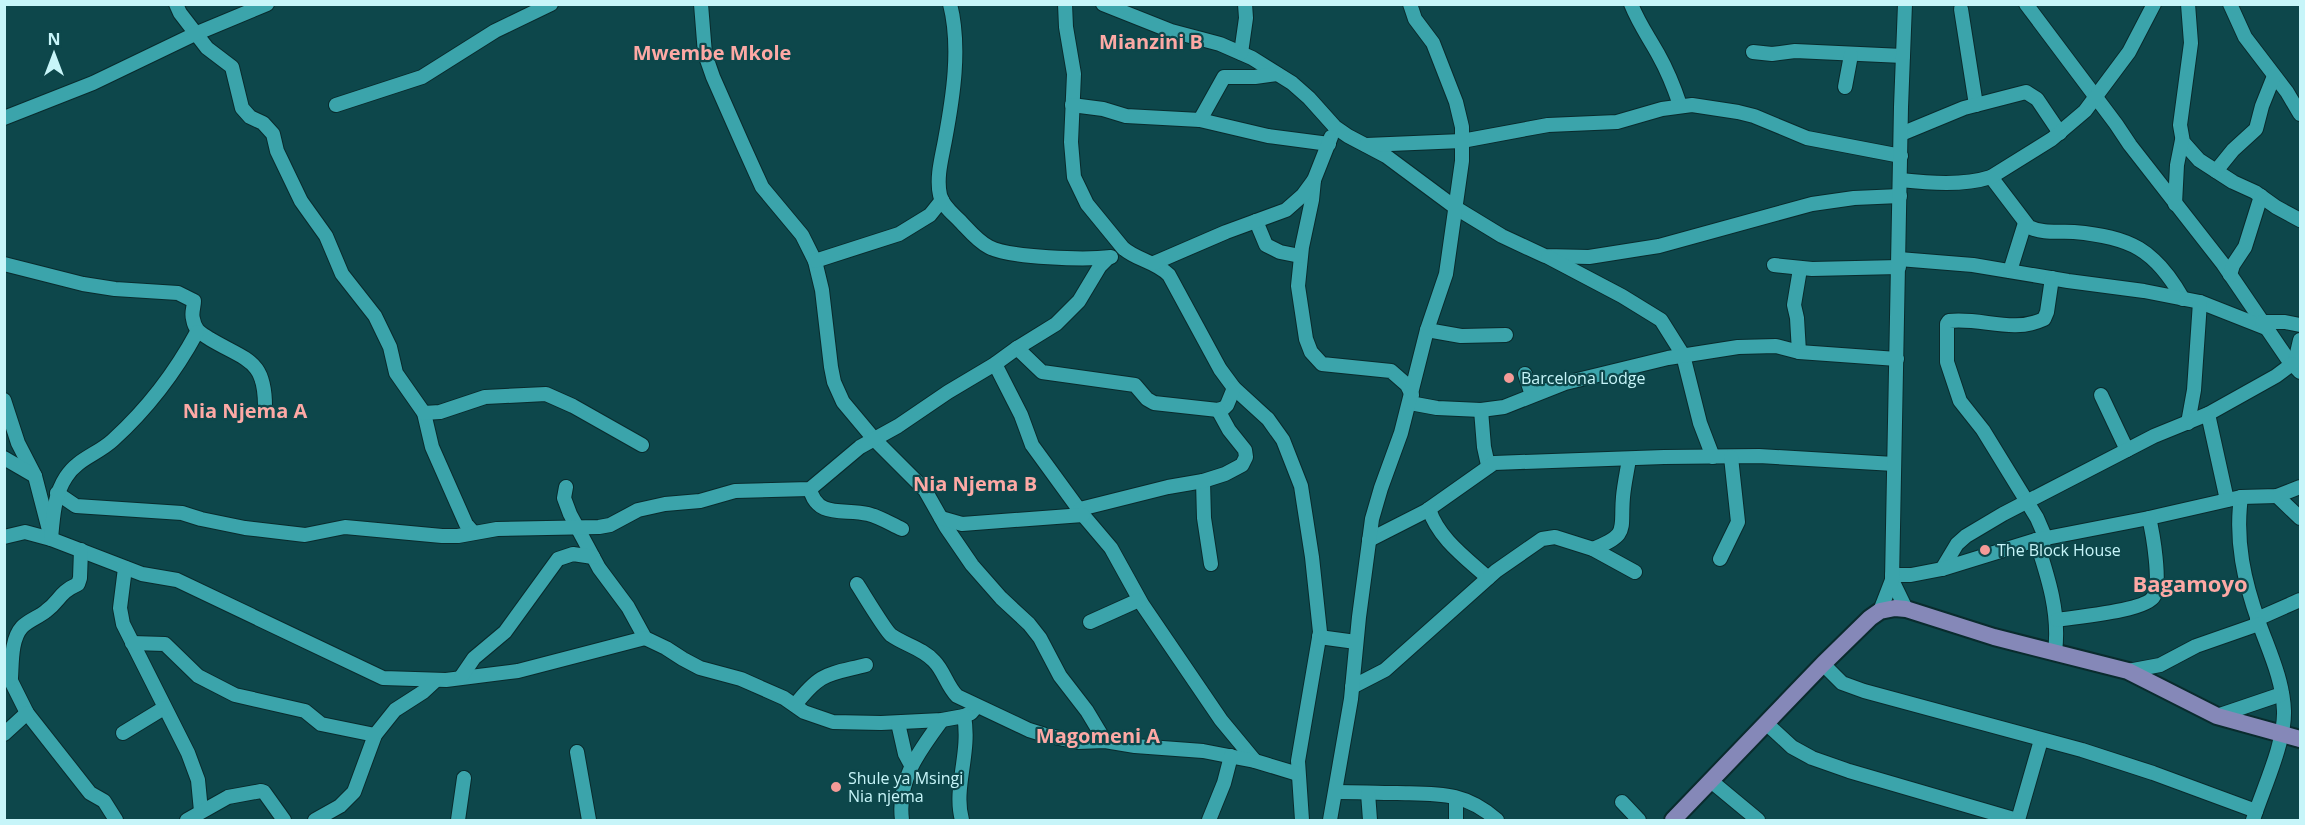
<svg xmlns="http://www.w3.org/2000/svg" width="2305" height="825" viewBox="0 0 2305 825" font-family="'Open Sans',sans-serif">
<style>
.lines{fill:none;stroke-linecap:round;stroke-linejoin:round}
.minor-casing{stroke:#092b2d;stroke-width:16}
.major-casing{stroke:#092b2d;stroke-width:20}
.minor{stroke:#3ba4ab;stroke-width:14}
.major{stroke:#8588b8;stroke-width:16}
.poi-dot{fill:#f59b98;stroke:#0d474b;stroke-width:2}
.labels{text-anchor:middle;stroke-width:4.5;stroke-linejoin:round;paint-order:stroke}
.poi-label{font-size:16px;fill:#c7f5f9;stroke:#0d474b;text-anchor:start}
.quarter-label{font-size:20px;font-weight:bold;fill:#fda9a5;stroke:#0d474b}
.district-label{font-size:22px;font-weight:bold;fill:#fda9a5;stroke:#0d474b}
</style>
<rect width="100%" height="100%" fill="#0d474b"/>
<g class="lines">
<g class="minor-casing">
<g id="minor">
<polyline points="176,4 180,13 207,48 232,67 242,108 250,117 263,123 273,134 277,151 301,201 326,236 342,274 375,316 390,347 396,373 424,413 432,447 466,524 473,532"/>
<polyline points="701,4 705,54 713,77 743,145 762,187 802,235 815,261 822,290 831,367 834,382 843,402 874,439 925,490 946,527 972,565 1001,598 1029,624 1040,638 1060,676 1087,711 1105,741"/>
<path d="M950,4C961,47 953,97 945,140C942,157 936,177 940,195C942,205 952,213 959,220C968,229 977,241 989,247C1010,258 1086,260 1111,257"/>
<path d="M1065,4L1066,27L1074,74L1071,142L1074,177L1087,204L1123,248C1136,260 1155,261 1169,275L1220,369L1234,388L1268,419L1283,440L1301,486L1312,557L1320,632L1298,761L1302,820"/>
<polyline points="1103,4 1171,31 1220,44 1252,58 1292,83 1309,98 1335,127 1348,136 1386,156 1456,208 1502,236 1545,256 1589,257 1659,246 1812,204 1854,198 1900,196"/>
<path d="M1631,4C1639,24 1648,36 1658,54C1667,70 1674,87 1680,105"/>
<polyline points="2026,4 2116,124 2130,145 2223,264 2287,358 2300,372"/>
<polyline points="2188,4 2191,43 2180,125 2183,142 2199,160 2233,182 2255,192 2276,207 2300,220"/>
<polyline points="2230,4 2245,37 2287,92 2300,114"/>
<polyline points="1961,9 1976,105"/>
<polyline points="1753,52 1772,54 1795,51 1903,56"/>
<polyline points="1241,53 1246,18 1245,4"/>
<polyline points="1845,87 1851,55"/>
<polyline points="336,105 422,77 495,31 551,4"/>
<polyline points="1072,105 1103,109 1126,116 1200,120 1268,136 1329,144"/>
<polyline points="4,118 93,83 195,34 267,4"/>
<polyline points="1200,120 1224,77 1255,77 1277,74"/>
<polyline points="1901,134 1964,108 2026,92 2037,99 2060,133"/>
<polyline points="1366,145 1462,141 1548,125 1617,122 1662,109 1692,105 1738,112 1754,116 1807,138 1901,156"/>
<polyline points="2216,171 2233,150 2256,129 2262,106 2274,76"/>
<path d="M1991,177L2029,227C2043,234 2059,231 2074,232C2130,237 2155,249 2183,299"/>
<polyline points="1314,180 1312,200 1302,247 1298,286 1306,339 1311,352 1322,364 1391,371 1407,385 1412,395"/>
<path d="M1900,180C1929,183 1963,186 1991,177L2052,139L2085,111L2129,52L2154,4"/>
<polyline points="2175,204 2177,165 2182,140"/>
<polyline points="1256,221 1266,245 1280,252 1300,256"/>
<polyline points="1548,257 1622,296 1661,320 1683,355 1700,423 1713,457"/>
<polyline points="1899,259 1973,265 2068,281 2144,291 2200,302 2266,328"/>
<polyline points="815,261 899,234 930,215 942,200"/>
<polyline points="1154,263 1226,232 1286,210 1303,195 1314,180 1331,137"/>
<path d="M4,264L83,284L115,289L178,293L194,301C194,307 191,313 193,319C195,331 201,333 210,339C247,361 266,359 265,410"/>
<polyline points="1774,265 1812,269 1899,267"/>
<polyline points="2010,271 2025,223"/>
<polyline points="2230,275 2233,265 2245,247 2261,196"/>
<polyline points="2262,322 2285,322 2300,325"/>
<polyline points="1427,330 1461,336 1506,335"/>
<polyline points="1017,348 1042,372 1135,385 1147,399 1154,403 1218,410 1224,408 1227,405 1234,388"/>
<polyline points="1799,352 1797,318 1794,305 1800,269"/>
<polyline points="995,364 1021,415 1032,445 1083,515 1111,548 1142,604 1221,720 1255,761"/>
<polyline points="2294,366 2300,340"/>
<polyline points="1525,374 1532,395"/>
<polyline points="2101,395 2127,450"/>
<polyline points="4,400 18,443 35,476 49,530"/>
<polyline points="1410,403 1437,408 1481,410 1504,407 1565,383 1668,358 1738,347 1776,346 1799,352 1897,359"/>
<polyline points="1481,410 1484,447 1488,465"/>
<polyline points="424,413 440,412 485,397 546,394 573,406 642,445"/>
<polyline points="2208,414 2227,500"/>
<polyline points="2188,423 2194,390 2200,302"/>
<polyline points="4,458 35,476"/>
<polyline points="1203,481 1204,518 1211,564"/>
<polyline points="566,487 564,498 570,514 599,568 628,607 645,638 666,648 683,659 700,668 741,679 784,698 804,712 833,722 881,723 942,720 964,716 971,713 977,706"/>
<path d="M810,489C817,519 845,508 868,514C880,517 891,524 902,529"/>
<polyline points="57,493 76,506 182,513 201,519 245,528 305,535 345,527 442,536 458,536 497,529 599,527 610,525 638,510 665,504 700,501 735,491 810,489 860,447 898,426 948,392 995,364 1017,348 1056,324 1079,301 1100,266 1108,258"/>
<polyline points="2277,496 2300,518"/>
<path d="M2241,497C2235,541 2244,581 2259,623C2269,651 2283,680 2284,711C2285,743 2263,789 2253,820"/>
<polyline points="1080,509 1168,487 1203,481 1225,474 1242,465 1246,457 1245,450 1229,430 1218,410"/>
<path d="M1429,509C1438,538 1466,558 1488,578"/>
<polyline points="941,518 962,524 1083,515"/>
<polyline points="4,537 25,532 51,539 142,574 177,580 383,678 446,680 518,671 645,638"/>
<path d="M51,539C53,517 54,495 66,477C77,459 98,454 113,440C146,410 176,371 197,332"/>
<path d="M2046,539L2037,518L1983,430L1960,401L1947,362V324L1949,321C1982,317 2012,334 2044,319L2047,312L2052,278"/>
<polyline points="1369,540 1426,511 1494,463 1664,457 1759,456 1894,464"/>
<path d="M2036,540C2048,577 2060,613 2055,652"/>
<path d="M1593,549C1630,534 1620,530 1623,497C1624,485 1627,472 1629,459"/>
<polyline points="1720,559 1738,522 1731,457"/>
<polyline points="125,568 120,608 123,624 188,753 198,780 201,811"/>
<polyline points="1942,569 1957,544 1966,536 2003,514 2154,436 2208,414 2276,376 2292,364"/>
<polyline points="1892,575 1911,575 1942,569 2036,540 2149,518 2241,497 2277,496 2300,487"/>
<polyline points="1892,580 1906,609"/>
<path d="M857,584C863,593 885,630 891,635C905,645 922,648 934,661C944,671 947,686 957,696L1029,730L1045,735L1078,742L1105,741L1135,746L1203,751L1255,761L1298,774"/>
<polyline points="1880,611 1892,580 1901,107 1905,4"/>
<polyline points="2257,619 2300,600"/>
<path d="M2057,620C2074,617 2147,611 2154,596C2161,582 2153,534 2149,518"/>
<polyline points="1090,622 1139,600"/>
<polyline points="1319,637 1356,642"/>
<polyline points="132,643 165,644 198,676 235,695 305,711 321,724 375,735"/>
<polyline points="1823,664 1842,683 1864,691 2082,750 2153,773 2256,811"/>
<polyline points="4,667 27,713 90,793 104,801 116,820"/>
<polyline points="2128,671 2160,665 2196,646 2259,624"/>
<polyline points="461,677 474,658 505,632 558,559 573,554 593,557"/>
<path d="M11,678C12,662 11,639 22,627C29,620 39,617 46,611C61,600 58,593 78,584L80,578L81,550"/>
<polyline points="1352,687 1385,670 1496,571 1542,539 1555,537 1593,549 1635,572"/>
<path d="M795,705C821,672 826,675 866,665"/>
<polyline points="2217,716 2282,694"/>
<polyline points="898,723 905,754 911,765"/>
<polyline points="1766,723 1792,747 1812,758 1849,771 2017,820"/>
<polyline points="123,733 164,708"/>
<polyline points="4,734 27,713"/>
<polyline points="577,752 589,820"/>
<polyline points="1711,781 1758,820"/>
<path d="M1337,792C1357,792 1377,793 1397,793C1438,794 1464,791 1497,820"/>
<polyline points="1368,793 1370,820"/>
<polyline points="1622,802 1639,820"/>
<polyline points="187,820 228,797 261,791 264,792 284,820"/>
<polyline points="315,820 340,806 354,792 375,735 395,710 423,692 436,680"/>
<polyline points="458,820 464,778"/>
<path d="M902,820C897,780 919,751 942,720"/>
<path d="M962,820C953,788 971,753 964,716"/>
<polyline points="1209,820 1224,783 1231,756"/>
<polyline points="1330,820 1351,699 1359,617 1372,519 1381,488 1401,433 1427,330 1446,274 1462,161 1462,127 1456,102 1433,43 1415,19 1410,4"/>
<polyline points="1456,820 1456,798"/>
<polyline points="2018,820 2041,740"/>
</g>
</g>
<g class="major-casing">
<polyline id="major" points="1673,820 1823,664 1870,618 1880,611 1895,608 1906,609 1994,637 2128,671 2217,716 2300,739"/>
</g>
<use href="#minor" class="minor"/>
<use href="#major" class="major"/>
</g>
<g class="poi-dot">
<circle cx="1509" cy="378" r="6"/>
<circle cx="1985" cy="550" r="6"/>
<circle cx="836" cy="787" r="6"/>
</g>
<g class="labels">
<g class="poi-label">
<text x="1521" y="384">Barcelona Lodge</text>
<text x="1997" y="556">The Block House</text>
<text x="848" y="784">Shule ya Msingi<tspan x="848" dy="18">Nia njema</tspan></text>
</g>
<g class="quarter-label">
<text x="1151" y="49">Mianzini B</text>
<text x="712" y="60">Mwembe Mkole</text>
<text x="245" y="418">Nia Njema A</text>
<text x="975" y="491">Nia Njema B</text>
<text x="1098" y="743">Magomeni A</text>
</g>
<g class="district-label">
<text x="2190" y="592">Bagamoyo</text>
</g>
</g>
<rect width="2305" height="825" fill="none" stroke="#c7f5f9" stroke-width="12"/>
<g transform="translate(54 54)" stroke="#0d474b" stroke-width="4.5" paint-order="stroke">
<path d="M0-4.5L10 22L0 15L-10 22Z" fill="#c7f5f9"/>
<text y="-9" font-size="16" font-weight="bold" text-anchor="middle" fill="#c7f5f9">N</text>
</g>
</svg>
